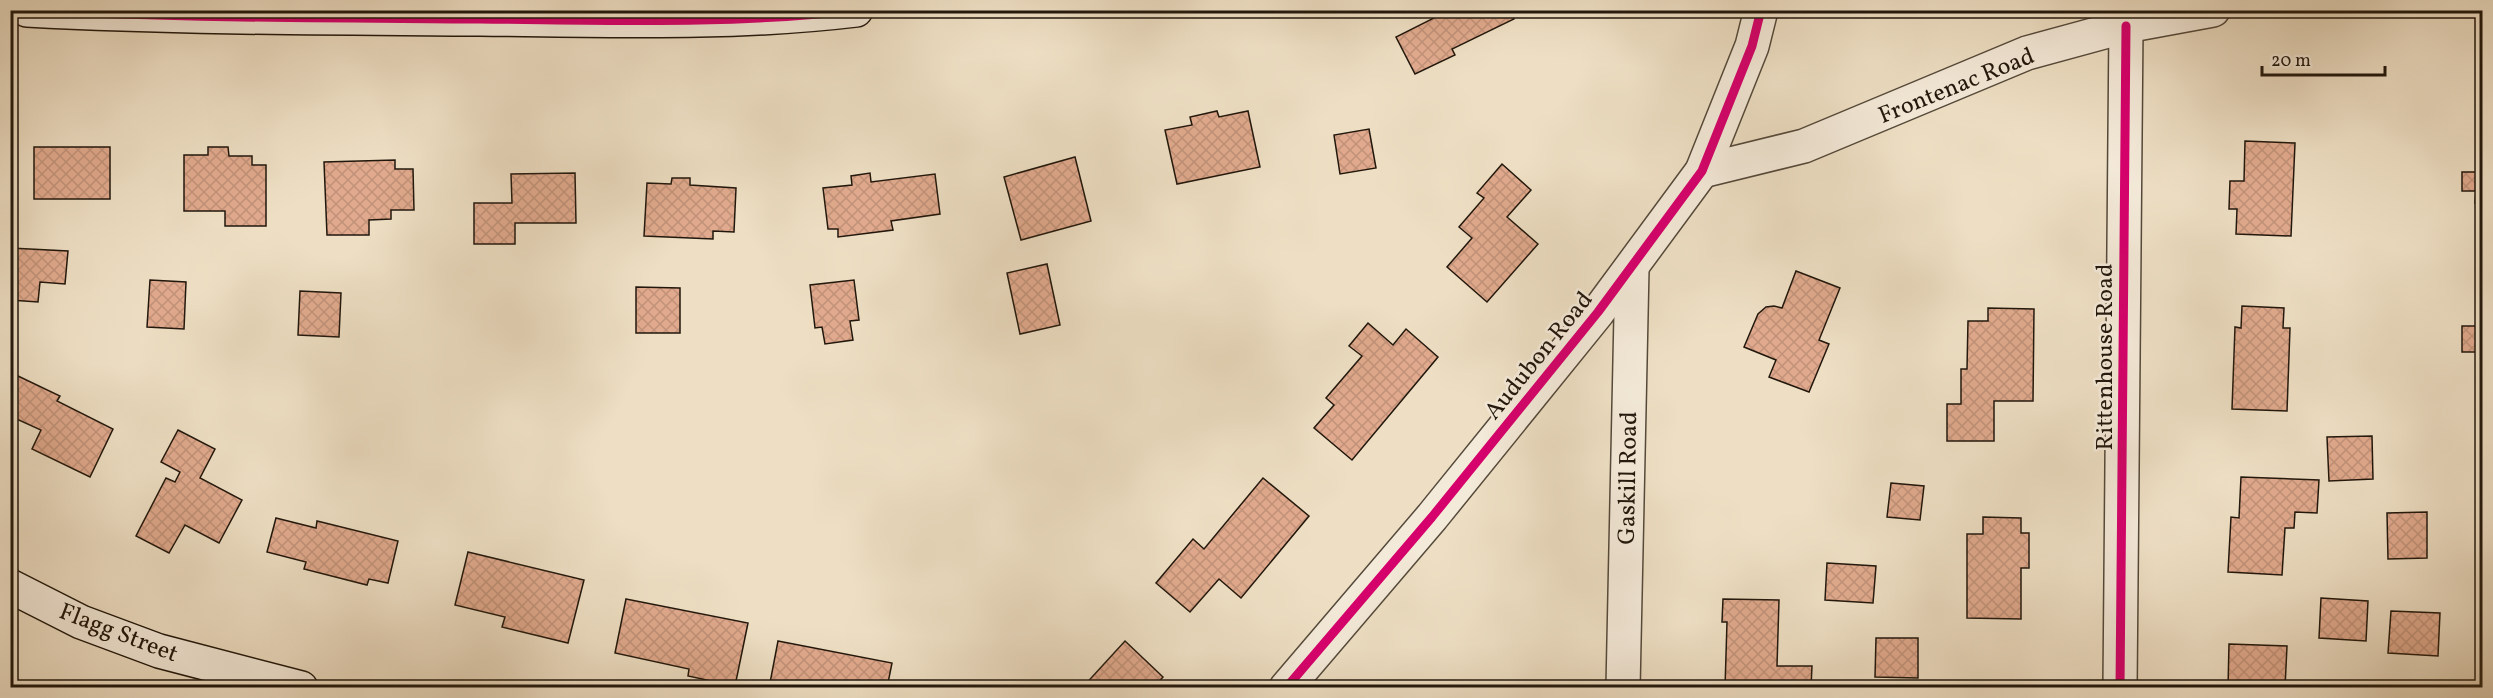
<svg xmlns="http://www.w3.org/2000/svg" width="2493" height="698" viewBox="0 0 2493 698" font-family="Vollkorn,serif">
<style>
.building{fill:url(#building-cross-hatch);stroke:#21170c;stroke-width:1.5}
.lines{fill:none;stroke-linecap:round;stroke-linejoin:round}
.street-casing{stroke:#54493a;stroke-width:36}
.secondary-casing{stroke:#21170c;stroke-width:36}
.street{stroke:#f4ead9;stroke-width:33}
.secondary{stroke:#f4ead9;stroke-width:33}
.cycleway-casing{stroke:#f4ead9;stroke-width:13}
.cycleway{stroke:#d6006c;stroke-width:9}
.labels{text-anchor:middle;stroke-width:5;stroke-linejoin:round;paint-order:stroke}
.street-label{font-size:24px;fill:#21170c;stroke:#f4ead9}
</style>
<defs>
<pattern id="building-cross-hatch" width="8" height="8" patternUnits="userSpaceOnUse" patternTransform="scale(1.5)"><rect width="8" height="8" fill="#e1aa8e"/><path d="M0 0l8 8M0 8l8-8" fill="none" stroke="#c19279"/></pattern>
</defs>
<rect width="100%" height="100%" fill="#eedfc4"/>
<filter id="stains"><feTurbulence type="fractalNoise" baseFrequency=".00333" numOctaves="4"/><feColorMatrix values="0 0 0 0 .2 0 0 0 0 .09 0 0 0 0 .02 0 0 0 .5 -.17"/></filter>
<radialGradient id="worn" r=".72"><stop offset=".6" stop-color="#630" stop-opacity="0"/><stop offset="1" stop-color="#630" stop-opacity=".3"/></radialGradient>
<g class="building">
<polygon points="1435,10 1515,10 1511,12 1514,19 1452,49 1455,55 1415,74 1396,37 1438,16"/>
<polygon points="1217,111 1219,117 1248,111 1260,167 1177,184 1165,130 1192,125 1190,117"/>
<polygon points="2477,119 2482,119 2482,203 2475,203 2476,191 2462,191 2462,172 2478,172"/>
<polygon points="1369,129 1376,168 1340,174 1334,135"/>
<polygon points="2245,141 2295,143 2291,236 2236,234 2237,209 2229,209 2230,181 2244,181"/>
<rect x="34" y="147" width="76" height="52"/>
<polygon points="208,147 228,147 229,156 252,156 252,165 266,165 266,226 225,226 225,211 184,211 184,155 208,155"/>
<polygon points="1075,157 1091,221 1021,240 1004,177"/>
<polygon points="395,160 395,169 413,169 414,210 391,210 391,219 369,220 369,235 327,235 324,162"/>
<polygon points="1502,164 1531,190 1507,217 1538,244 1487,302 1447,267 1472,238 1459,227 1484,198 1477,193"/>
<polygon points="575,173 576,223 515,223 515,244 474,244 474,203 512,203 511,174"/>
<polygon points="870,173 871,182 935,174 940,214 891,221 893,230 838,237 838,229 828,229 823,188 852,185 851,176"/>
<polygon points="672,178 690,178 690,185 736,188 734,232 713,231 713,239 644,236 647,183 671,184"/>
<polygon points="10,248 68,251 65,284 40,282 38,302 10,300"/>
<polygon points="1047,264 1060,325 1020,334 1007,273"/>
<polygon points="1796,271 1840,288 1819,340 1829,344 1809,392 1769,377 1776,360 1744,347 1758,314 1766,307 1774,306 1782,308"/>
<polygon points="150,280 186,282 184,329 147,327"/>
<polygon points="854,280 859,320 850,321 853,340 825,344 822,327 815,328 810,285"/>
<polygon points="636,287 680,288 680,333 636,333"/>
<polygon points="300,291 341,293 339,337 298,335"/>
<polygon points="2477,296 2482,296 2482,352 2462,352 2462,326 2477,326"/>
<polygon points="2242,306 2284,308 2283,328 2290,328 2287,411 2232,409 2235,327 2241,328"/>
<polygon points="1988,308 2034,309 2033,401 1994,401 1994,441 1947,441 1947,404 1961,404 1961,369 1967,369 1968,321 1988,321"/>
<polygon points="1368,323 1393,345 1406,329 1438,357 1352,460 1314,428 1334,405 1326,398 1362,356 1349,346"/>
<polygon points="18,376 60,396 57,401 113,429 90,477 32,449 41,430 10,416 10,390"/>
<polygon points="178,430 215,449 200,478 242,500 219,543 185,525 169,553 136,536 166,478 175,482 180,472 161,462"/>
<polygon points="2372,436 2373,479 2329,481 2327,437"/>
<polygon points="2241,477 2319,480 2317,513 2295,512 2294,528 2285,528 2282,575 2228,572 2231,517 2239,518"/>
<polygon points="1263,478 1309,516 1241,598 1219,579 1190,612 1156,583 1193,539 1204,549"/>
<polygon points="1891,483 1924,486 1920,520 1887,517"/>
<polygon points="2427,512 2427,558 2388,559 2387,513"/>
<polygon points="1983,517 2021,518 2021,533 2029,533 2029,568 2021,568 2021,619 1967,618 1967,534 1983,534"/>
<polygon points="276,518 316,528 317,521 398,541 388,583 369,579 367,585 304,569 306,562 267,552"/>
<polygon points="468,552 584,580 568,643 502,627 505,617 455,605"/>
<polygon points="1827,563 1876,566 1873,603 1825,600"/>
<polygon points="2321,598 2368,601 2366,641 2319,638"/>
<polygon points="626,599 748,623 735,686 688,676 689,669 615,653"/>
<polygon points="1723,599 1779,600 1777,666 1812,666 1811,688 1725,688 1727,622 1722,622"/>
<polygon points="2391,611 2440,613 2438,656 2388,653"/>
<polygon points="1876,638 1918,638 1918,678 1875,677"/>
<polygon points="778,641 892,663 887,688 769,688"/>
<polygon points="1125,641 1163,677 1153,688 1082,688"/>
<polygon points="2229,644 2287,646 2285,688 2228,688"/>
</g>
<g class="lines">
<g class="street-casing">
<g id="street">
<polyline points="1702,171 1804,146 2027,53 2126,26 2213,10"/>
<polyline points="1286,688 1432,517 1598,312 1702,171 1752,46 1761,10"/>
<polyline points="1623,688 1632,268"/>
<polyline points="2120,688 2126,26"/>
</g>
</g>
<g class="secondary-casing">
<g id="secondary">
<path d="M27,10C178,18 329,18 480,19C605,20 731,25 856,10"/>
<polyline points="10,586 81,622 159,651 301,688"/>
</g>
</g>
<use href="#street" class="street"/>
<use href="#secondary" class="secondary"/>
<g class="cycleway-casing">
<g id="cycleway">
<path d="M27,10C178,18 329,18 480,19C605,20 731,25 856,10"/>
<polyline points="1286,688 1432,517 1598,312 1702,171 1752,46 1761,10"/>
<polyline points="2120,688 2126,26"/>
</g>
</g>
<use href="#cycleway" class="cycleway"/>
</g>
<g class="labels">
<g class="street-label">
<text transform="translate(1956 85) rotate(-22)" y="8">Frontenac Road</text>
<text transform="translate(1538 355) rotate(-51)" y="8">Audubon Road</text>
<text transform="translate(2104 357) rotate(-90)" y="8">Rittenhouse Road</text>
<text transform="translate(1627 478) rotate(-89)" y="8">Gaskill Road</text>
<text transform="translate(119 632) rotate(21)" y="8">Flagg Street</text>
</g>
</g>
<rect width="2493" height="698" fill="none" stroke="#eedfc4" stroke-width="36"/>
<rect x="12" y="12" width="2469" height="674" fill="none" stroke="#21170c" stroke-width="3"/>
<rect x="18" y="18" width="2457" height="662" fill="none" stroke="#21170c" stroke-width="1.5"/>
<path d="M2262 66v9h123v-9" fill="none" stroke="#21170c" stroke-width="3"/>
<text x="2271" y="66" font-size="18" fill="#21170c" stroke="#f4ead9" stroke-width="4.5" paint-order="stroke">20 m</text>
<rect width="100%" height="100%" filter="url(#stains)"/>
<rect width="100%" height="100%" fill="url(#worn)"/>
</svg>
